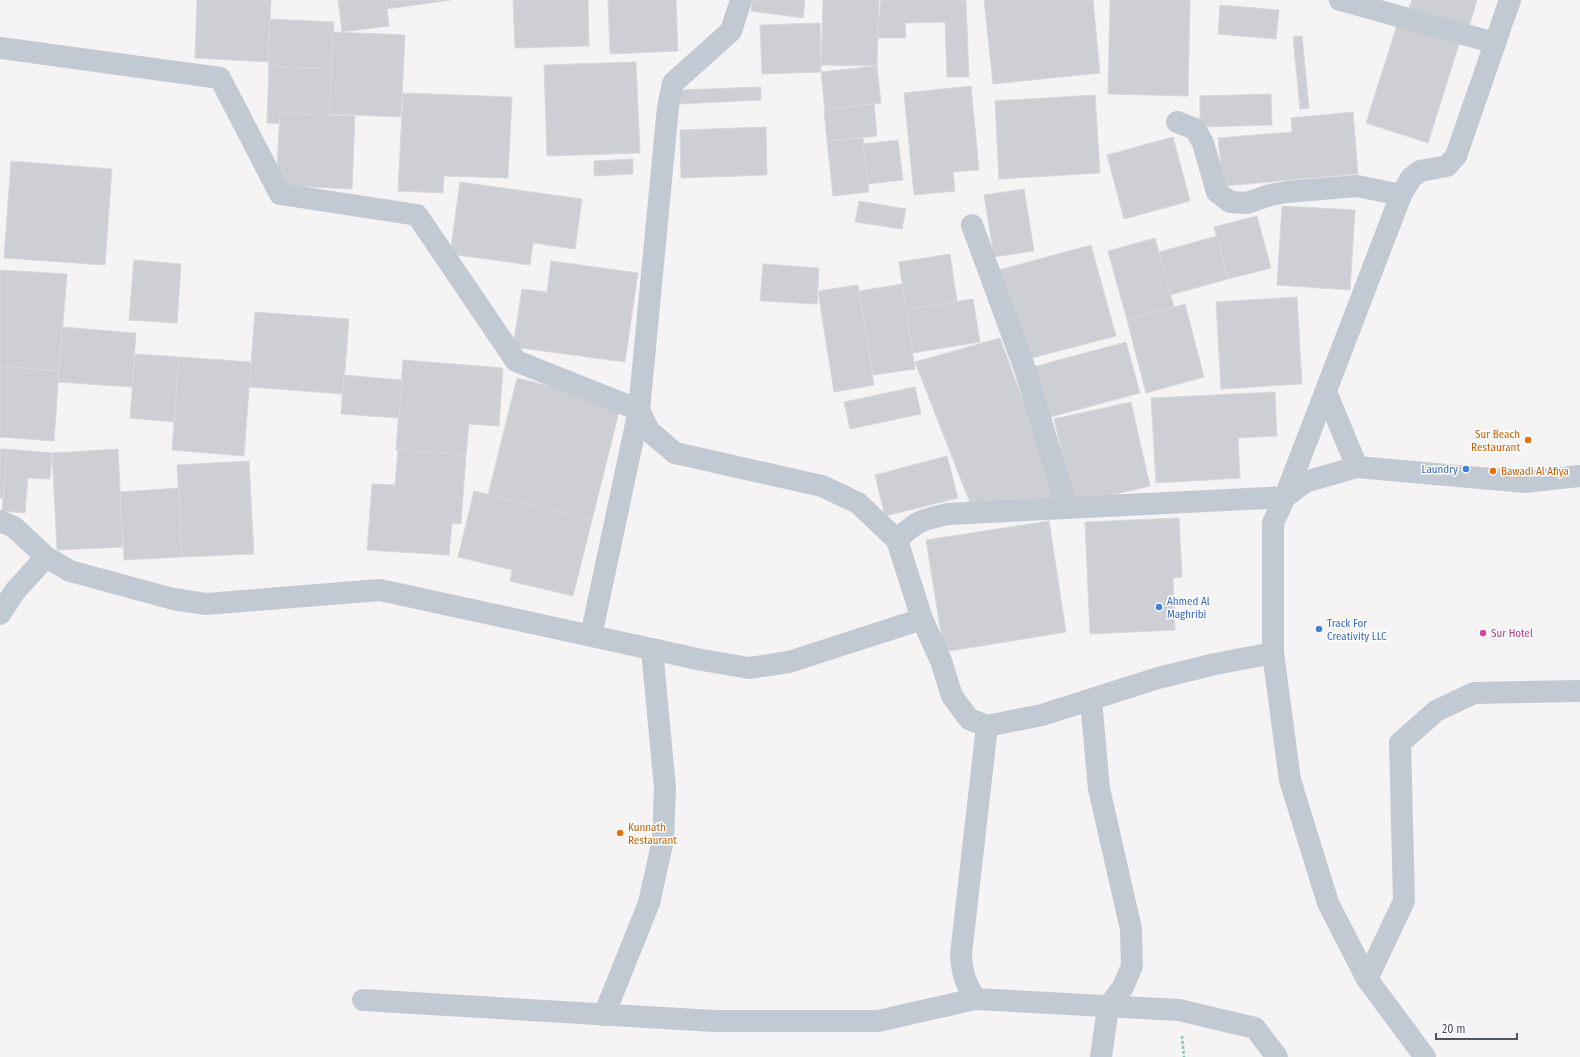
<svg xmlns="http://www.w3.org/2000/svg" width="1580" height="1057" viewBox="0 0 1580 1057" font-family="'Fira Sans Condensed',sans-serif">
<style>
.building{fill:#cdcfd5;stroke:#d7d9de}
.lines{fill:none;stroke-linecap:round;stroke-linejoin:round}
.path{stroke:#7ad0a6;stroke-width:2.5;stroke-dasharray:3 2;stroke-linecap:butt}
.minor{stroke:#c1cad2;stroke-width:22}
.food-dot{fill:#e8710a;stroke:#fff;stroke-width:1.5}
.shop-dot{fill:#3f7fe0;stroke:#fff;stroke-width:1.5}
.hotel-dot{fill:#d1479c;stroke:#fff;stroke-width:1.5}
.labels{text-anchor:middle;stroke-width:3;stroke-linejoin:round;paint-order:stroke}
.food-label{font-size:11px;fill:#c56008;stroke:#fff;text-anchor:start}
.shop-label{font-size:11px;fill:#366cbe;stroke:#fff;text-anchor:start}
.hotel-label{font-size:11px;fill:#b23c85;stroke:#fff;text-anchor:start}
</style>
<rect width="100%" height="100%" fill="#f5f3f3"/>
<g class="building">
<polygon points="197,0 271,0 268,62 195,58"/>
<polygon points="338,0 386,0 389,26 342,32"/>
<polygon points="386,0 451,0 387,9"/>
<polygon points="513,0 588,0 589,46 515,48"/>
<polygon points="608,0 676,0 678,51 610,54"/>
<polygon points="752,0 805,0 803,18 751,11"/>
<polygon points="823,0 879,0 877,66 821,65"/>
<polygon points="881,0 966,0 969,77 947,77 945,22 905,23 906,38 878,38 878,24"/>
<polygon points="984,0 1093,0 1100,73 993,84"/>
<polygon points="1110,0 1190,0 1188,96 1108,94"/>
<polygon points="1412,0 1477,0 1469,27 1409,8"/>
<polygon points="1220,5 1279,10 1276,39 1218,34"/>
<polygon points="270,19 334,22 331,69 268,66"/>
<polygon points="1398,22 1460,41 1428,143 1366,123"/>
<polygon points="820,23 821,72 762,74 760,25"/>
<polygon points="333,32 405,35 401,117 329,114"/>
<polygon points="1302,36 1309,108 1300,109 1293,37"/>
<polygon points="636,62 640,153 547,156 544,65"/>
<polygon points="269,66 331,69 329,126 267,123"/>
<polygon points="877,66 881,103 825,110 821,72"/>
<polygon points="971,86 979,170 953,172 955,191 914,195 904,93"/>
<polygon points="761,87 761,100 680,104 680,90"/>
<polygon points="403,93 512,97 508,178 444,176 443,193 398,191"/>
<polygon points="1271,94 1272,125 1200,127 1200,96"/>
<polygon points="1095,95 1100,173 999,179 995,101"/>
<polygon points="874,104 877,136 827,141 824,110"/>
<polygon points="1353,112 1358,174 1223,186 1218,138 1292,132 1291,118"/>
<polygon points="280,113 355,116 352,189 276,185"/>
<polygon points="766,127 767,175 681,178 680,130"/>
<polygon points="1173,137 1190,201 1124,219 1107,155"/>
<polygon points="863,138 869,192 833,196 827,141"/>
<polygon points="898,140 903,180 868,184 863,144"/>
<polygon points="633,159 633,174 594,176 594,161"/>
<polygon points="11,161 112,169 105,265 4,258"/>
<polygon points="460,182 582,199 575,249 533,243 530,265 450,254"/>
<polygon points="1024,189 1034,251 994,257 984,195"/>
<polygon points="859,201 906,209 902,229 855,222"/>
<polygon points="1282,206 1355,210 1350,290 1277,285"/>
<polygon points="1257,216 1271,268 1228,279 1214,227"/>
<polygon points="1217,236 1228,279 1170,295 1159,252"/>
<polygon points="1155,238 1174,307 1127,320 1108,251"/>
<polygon points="1091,245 1116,336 1024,360 999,270"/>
<polygon points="950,254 957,301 906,310 899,262"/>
<polygon points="134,260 181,264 177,323 129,320"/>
<polygon points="551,261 638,273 625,362 513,347 522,289 547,292"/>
<polygon points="763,264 819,268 817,304 760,301"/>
<polygon points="0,270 67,274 59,371 0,366"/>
<polygon points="902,284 915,369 873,375 859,291"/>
<polygon points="858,285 874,385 834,392 818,291"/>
<polygon points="1297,297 1302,384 1221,389 1216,302"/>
<polygon points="973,299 980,342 913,353 906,310"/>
<polygon points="1185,304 1204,377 1146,393 1127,320"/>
<polygon points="255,312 349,319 343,394 249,387"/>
<polygon points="62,327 136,333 132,387 58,382"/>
<polygon points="1000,338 1060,501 972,508 915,362"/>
<polygon points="1126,342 1140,393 1047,418 1033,367"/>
<polygon points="135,354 179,357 174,422 130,418"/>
<polygon points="179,357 251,362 244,456 172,450"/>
<polygon points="403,360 503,368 499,426 469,424 466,455 396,450"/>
<polygon points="0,366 59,371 54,441 0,437"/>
<polygon points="344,375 402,380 399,418 341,414"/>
<polygon points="517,378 621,404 592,520 488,495"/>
<polygon points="915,387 921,414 850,429 844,402"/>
<polygon points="1275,392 1277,436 1238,438 1240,478 1156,483 1151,398"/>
<polygon points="1131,402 1150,486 1074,504 1054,419"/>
<polygon points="0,449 7,449 3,499 0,498"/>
<polygon points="7,449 52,453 50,479 28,478 25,513 2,511"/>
<polygon points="118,449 123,547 57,550 52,453"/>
<polygon points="398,450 466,455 461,524 452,523 449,555 367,550 372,484 395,485"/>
<polygon points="947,456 958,498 885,516 875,475"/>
<polygon points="249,461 254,554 182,557 177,465"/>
<polygon points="179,488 182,557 124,560 120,492"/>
<polygon points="474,491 592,520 573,596 510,581 512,570 458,557"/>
<polygon points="1179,518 1182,577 1173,578 1175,630 1090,634 1085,522"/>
<polygon points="1049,521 1066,632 944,652 926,540"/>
</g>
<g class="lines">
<polyline class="path" points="1182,1036 1184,1057"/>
<g class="minor">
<polyline points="1340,0 1495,43"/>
<polyline points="0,48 220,78 280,194 417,215 516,361 639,410 649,431 675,453 822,486 858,503 897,540 922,619 941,661 952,696 969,719 987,726 1042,715 1158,678 1215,664 1273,653"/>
<polyline points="1177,122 1195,129 1203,143 1217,192 1230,202 1247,203 1270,195 1287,192 1357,186 1401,195"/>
<polyline points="972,225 1026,372 1067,508"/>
<polyline points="1326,392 1357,467"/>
<polyline points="0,521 14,527 46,557 70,571 173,599 206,604 380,590 702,660 749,668 789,662 922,619"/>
<path d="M897,540C917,521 920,520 948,514L1285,497L1401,195L1411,178L1420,171L1447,166L1456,156L1510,0"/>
<polyline points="0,614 15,591 46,557"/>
<polyline points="591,636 639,410 668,107 673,83 731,31 741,0"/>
<polyline points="1091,700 1099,789 1131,929 1132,966 1123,987 1108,1007 1101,1057"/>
<path d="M987,726L961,954C962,974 965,981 975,999L1179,1010L1255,1028L1277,1057"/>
<polyline points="1367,979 1404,901 1400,743 1436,711 1474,693 1580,691"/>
<polyline points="363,1000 714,1021 878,1021 975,999"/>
<polyline points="604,1015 649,903 663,840 665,788 652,650"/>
<polyline points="1425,1057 1367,979 1328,903 1290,780 1273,653 1273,523 1285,497 1305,482 1357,467 1525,482 1580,476"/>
</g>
</g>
<g class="food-dot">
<circle cx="1528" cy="440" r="4"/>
<circle cx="1493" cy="471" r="4"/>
<circle cx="620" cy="833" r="4"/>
</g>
<g class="shop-dot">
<circle cx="1466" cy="469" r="4"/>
<circle cx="1159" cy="607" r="4"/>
<circle cx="1319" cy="629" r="4"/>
</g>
<circle class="hotel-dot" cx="1483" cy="633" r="4"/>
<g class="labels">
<g class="food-label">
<text x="1520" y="438" text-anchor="end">Sur Beach<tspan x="1520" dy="13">Restaurant</tspan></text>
<text x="1501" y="475">Bawadi Al Afiya</text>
<text x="628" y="831">Kunnath<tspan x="628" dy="13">Restaurant</tspan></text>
</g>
<g class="shop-label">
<text x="1458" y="473" text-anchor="end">Laundry</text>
<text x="1167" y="605">Ahmed Al<tspan x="1167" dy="13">Maghribi</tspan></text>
<text x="1327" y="627">Track For<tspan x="1327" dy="13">Creativity LLC</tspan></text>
</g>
<g class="hotel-label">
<text x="1491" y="637">Sur Hotel</text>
</g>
</g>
<path d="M1436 1033v6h81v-6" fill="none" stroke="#4a5661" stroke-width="2"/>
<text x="1442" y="1033" font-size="12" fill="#4a5661" stroke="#ffffff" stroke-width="3" paint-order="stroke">20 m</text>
</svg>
